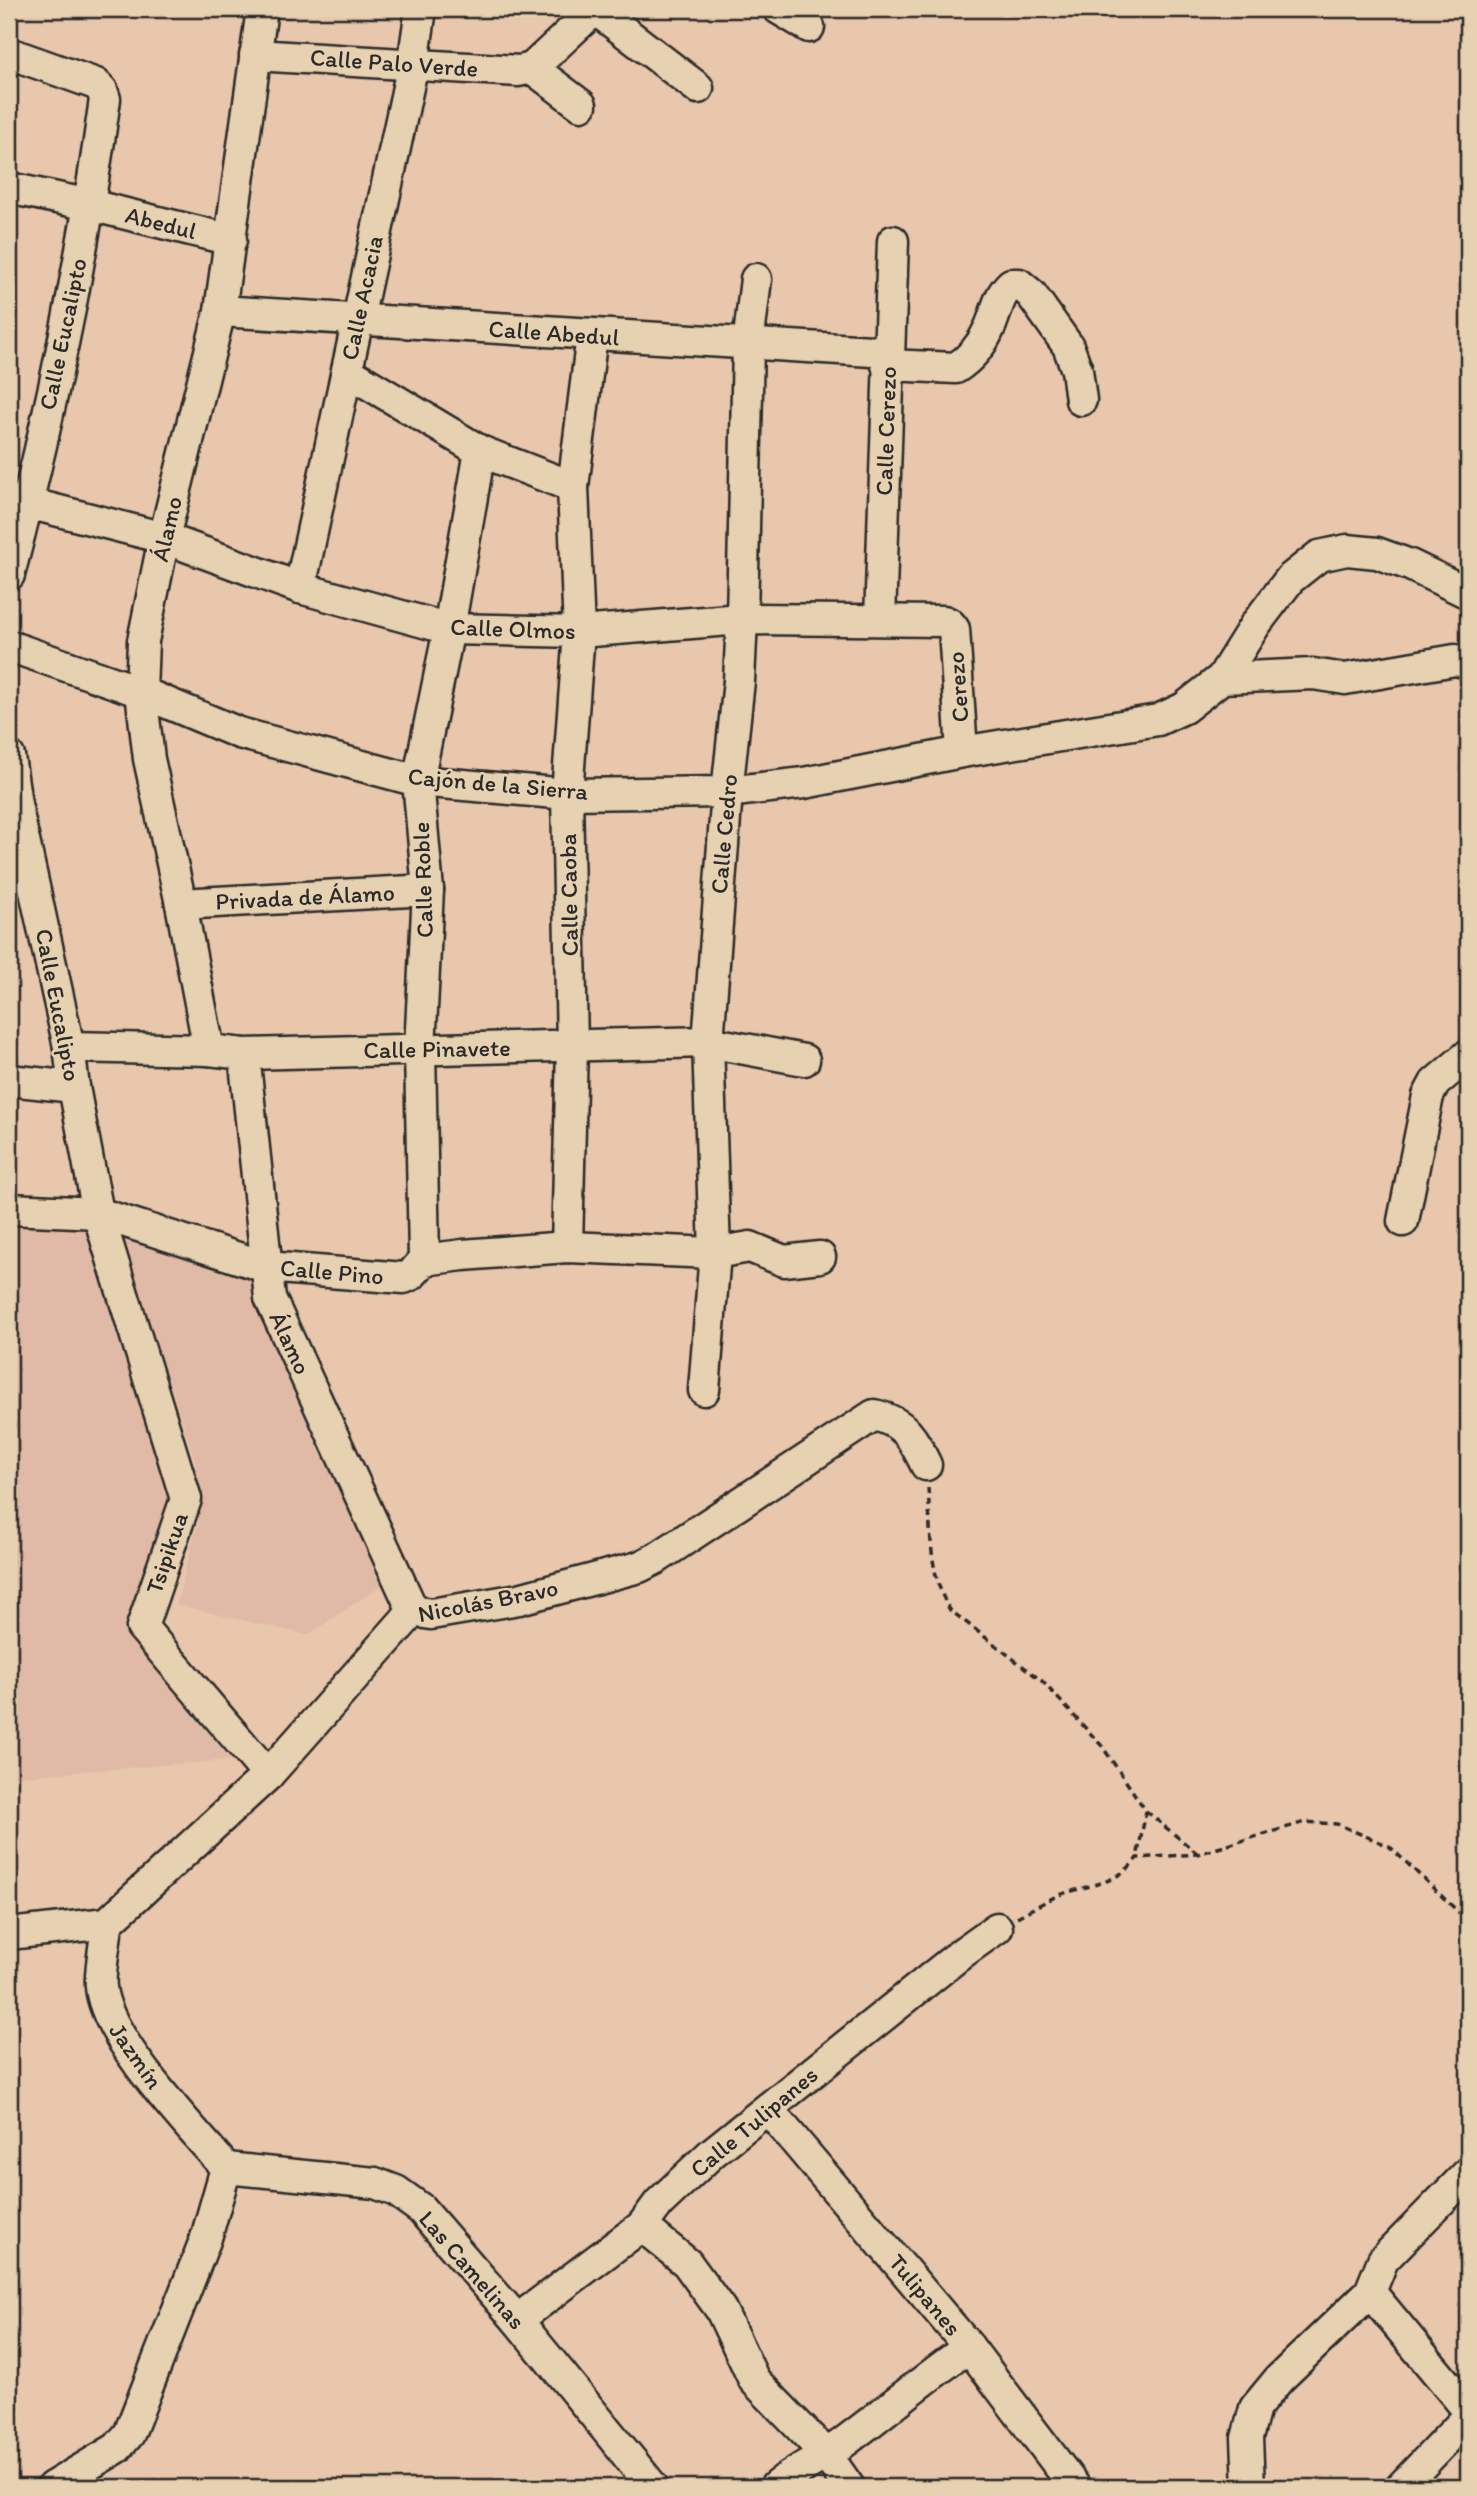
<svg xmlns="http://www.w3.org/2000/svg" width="1477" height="2496" viewBox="0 0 1477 2496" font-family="Itim,sans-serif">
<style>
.built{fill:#e0baa6}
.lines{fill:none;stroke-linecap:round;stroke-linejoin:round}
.minor-casing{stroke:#2b2b2b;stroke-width:35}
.path{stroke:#2b2b2b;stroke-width:3.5;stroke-dasharray:7 5;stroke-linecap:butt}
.minor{stroke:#e6d1b0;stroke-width:30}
.labels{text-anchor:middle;stroke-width:5;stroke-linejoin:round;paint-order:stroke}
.street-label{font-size:24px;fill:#2b2b2b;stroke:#e6d1b0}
</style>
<rect width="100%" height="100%" fill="#e8c7ad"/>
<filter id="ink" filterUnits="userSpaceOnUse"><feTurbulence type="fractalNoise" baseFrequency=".0143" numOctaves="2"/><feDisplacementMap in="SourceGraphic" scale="14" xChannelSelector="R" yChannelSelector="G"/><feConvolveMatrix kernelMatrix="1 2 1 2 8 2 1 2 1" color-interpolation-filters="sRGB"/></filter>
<g filter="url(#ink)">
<g class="built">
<polygon points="9,1226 89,1229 174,1499 123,1629 231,1760 9,1777"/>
<polygon points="121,1236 247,1276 388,1581 308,1635 176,1605 200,1515 195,1460"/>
</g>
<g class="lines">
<g class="minor-casing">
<g id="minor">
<polyline points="779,9 809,27"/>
<path d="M9,53L96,84L102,90L105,99C83,259 50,419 9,575"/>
<polyline points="255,55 519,71 532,68"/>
<polyline points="532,68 595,9 698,88"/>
<polyline points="532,68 581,105"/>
<polyline points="9,188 90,205 231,240"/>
<polyline points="220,311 888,352"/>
<path d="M887,365L956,368C971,358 982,345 989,329C997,313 997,297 1011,284H1019L1031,294L1068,346L1077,370L1081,400"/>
<polyline points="347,371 480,451 573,487"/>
<polyline points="9,501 28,503 164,538 300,588 449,629 579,632 742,619 944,621 950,624 954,629 962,752"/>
<polyline points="300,588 413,64 421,9"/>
<polyline points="880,620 893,241"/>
<polyline points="9,646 141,692 239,733 418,781 567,794 727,792 804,783 962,752 1158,720 1184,708 1222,678 1255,625 1290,579 1319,556 1347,550 1377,553 1410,565 1468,593"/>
<polyline points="1222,678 1313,674 1345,679 1455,660 1468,663"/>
<polyline points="9,756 16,804 69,1047 74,1087 98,1213 186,1499 142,1627 268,1775"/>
<polyline points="181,904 428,890"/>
<polyline points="69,1047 209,1050 244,1054 708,1042 804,1060"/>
<polyline points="209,1050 181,904 149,759 141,692 143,641 164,538 220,311 262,9"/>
<polyline points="244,1054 270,1298 413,1611"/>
<polyline points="9,1080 74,1087"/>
<polyline points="9,1209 98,1213 266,1267 404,1278 411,1275 424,1260 463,1255 567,1247 715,1253 750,1247 784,1261 820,1257"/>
<polyline points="1403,1221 1428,1096 1435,1083 1468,1055"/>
<polyline points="567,1247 572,1046 567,794 579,632 573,487 592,335"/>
<polyline points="424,1260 420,1049 428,890 418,781 449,629 480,451"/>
<polyline points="704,1390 715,1253 708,1042 727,792 739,681 742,619 748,345 756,279"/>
<path d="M413,1611L431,1614L519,1599L639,1567L657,1558L874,1415C905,1422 913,1438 926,1465"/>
<polyline points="107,1923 268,1775 413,1611"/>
<path d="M107,1923C106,1940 99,1973 101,1987C106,2040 191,2127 226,2168"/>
<polyline points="9,1934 107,1923"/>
<polyline points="768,2109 969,2347 1075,2487"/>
<polyline points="642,2226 687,2263 721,2310 754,2380 826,2454 849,2487"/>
<polyline points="1370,2292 1468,2410"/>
<polyline points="517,2320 642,2226 659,2203 712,2153 962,1953 997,1928"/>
<polyline points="52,2487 117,2448 129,2434 206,2238 226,2168 375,2183 396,2191 421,2209 517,2320 653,2487"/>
<path d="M775,2487C796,2469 820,2459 843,2443C885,2412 925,2378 969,2347"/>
<polyline points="1249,2487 1247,2438 1255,2408 1279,2379 1370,2292 1383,2260 1468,2173"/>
<polyline points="1401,2487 1468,2417"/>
</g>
</g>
<g class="path">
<path d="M928,1488C931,1529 928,1574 950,1610L1042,1681L1102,1746L1146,1811L1137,1858"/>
<polyline points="1146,1811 1198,1854"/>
<path d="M1017,1917C1030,1910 1044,1902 1057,1896C1087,1884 1117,1886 1137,1858L1198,1854L1305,1822L1337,1824L1389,1846L1468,1921"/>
</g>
<use href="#minor" class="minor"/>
</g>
</g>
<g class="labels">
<g class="street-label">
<text transform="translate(394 63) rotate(4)" y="8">Calle Palo Verde</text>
<text transform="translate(161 223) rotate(14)" y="8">Abedul</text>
<text transform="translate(362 298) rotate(-78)" y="8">Calle Acacia</text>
<text transform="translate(554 333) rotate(4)" y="8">Calle Abedul</text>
<text transform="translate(63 334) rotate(-78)" y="8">Calle Eucalipto</text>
<text transform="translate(886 431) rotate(-88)" y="8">Calle Cerezo</text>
<text transform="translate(167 529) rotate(-77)" y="8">Álamo</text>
<text transform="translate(513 629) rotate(2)" y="8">Calle Olmos</text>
<text transform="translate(958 687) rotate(-94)" y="8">Cerezo</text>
<text transform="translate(498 784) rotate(5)" y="8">Cajón de la Sierra</text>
<text transform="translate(724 834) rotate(-85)" y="8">Calle Cedro</text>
<text transform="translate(423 880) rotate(-92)" y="8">Calle Roble</text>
<text transform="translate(569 895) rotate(-91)" y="8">Calle Caoba</text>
<text transform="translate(305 897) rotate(-3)" y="8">Privada de Álamo</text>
<text transform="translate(58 1005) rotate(79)" y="8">Calle Eucalipto</text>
<text transform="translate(437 1049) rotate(-1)" y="8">Calle Pinavete</text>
<text transform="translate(332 1272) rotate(5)" y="8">Calle Pino</text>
<text transform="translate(290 1343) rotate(65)" y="8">Álamo</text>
<text transform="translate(167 1553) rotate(-71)" y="8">Tsipikua</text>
<text transform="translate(488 1601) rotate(-11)" y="8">Nicolás Bravo</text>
<text transform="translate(136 2056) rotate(55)" y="8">Jazmín</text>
<text transform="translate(754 2122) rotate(-40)" y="8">Calle Tulipanes</text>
<text transform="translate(472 2270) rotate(49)" y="8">Las Camelinas</text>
<text transform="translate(925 2295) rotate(50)" y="8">Tulipanes</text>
</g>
</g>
<rect width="1477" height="2496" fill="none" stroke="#e6d1b0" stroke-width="35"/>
<rect x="18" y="18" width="1442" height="2461" fill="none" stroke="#2b2b2b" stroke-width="2.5" filter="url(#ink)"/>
</svg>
